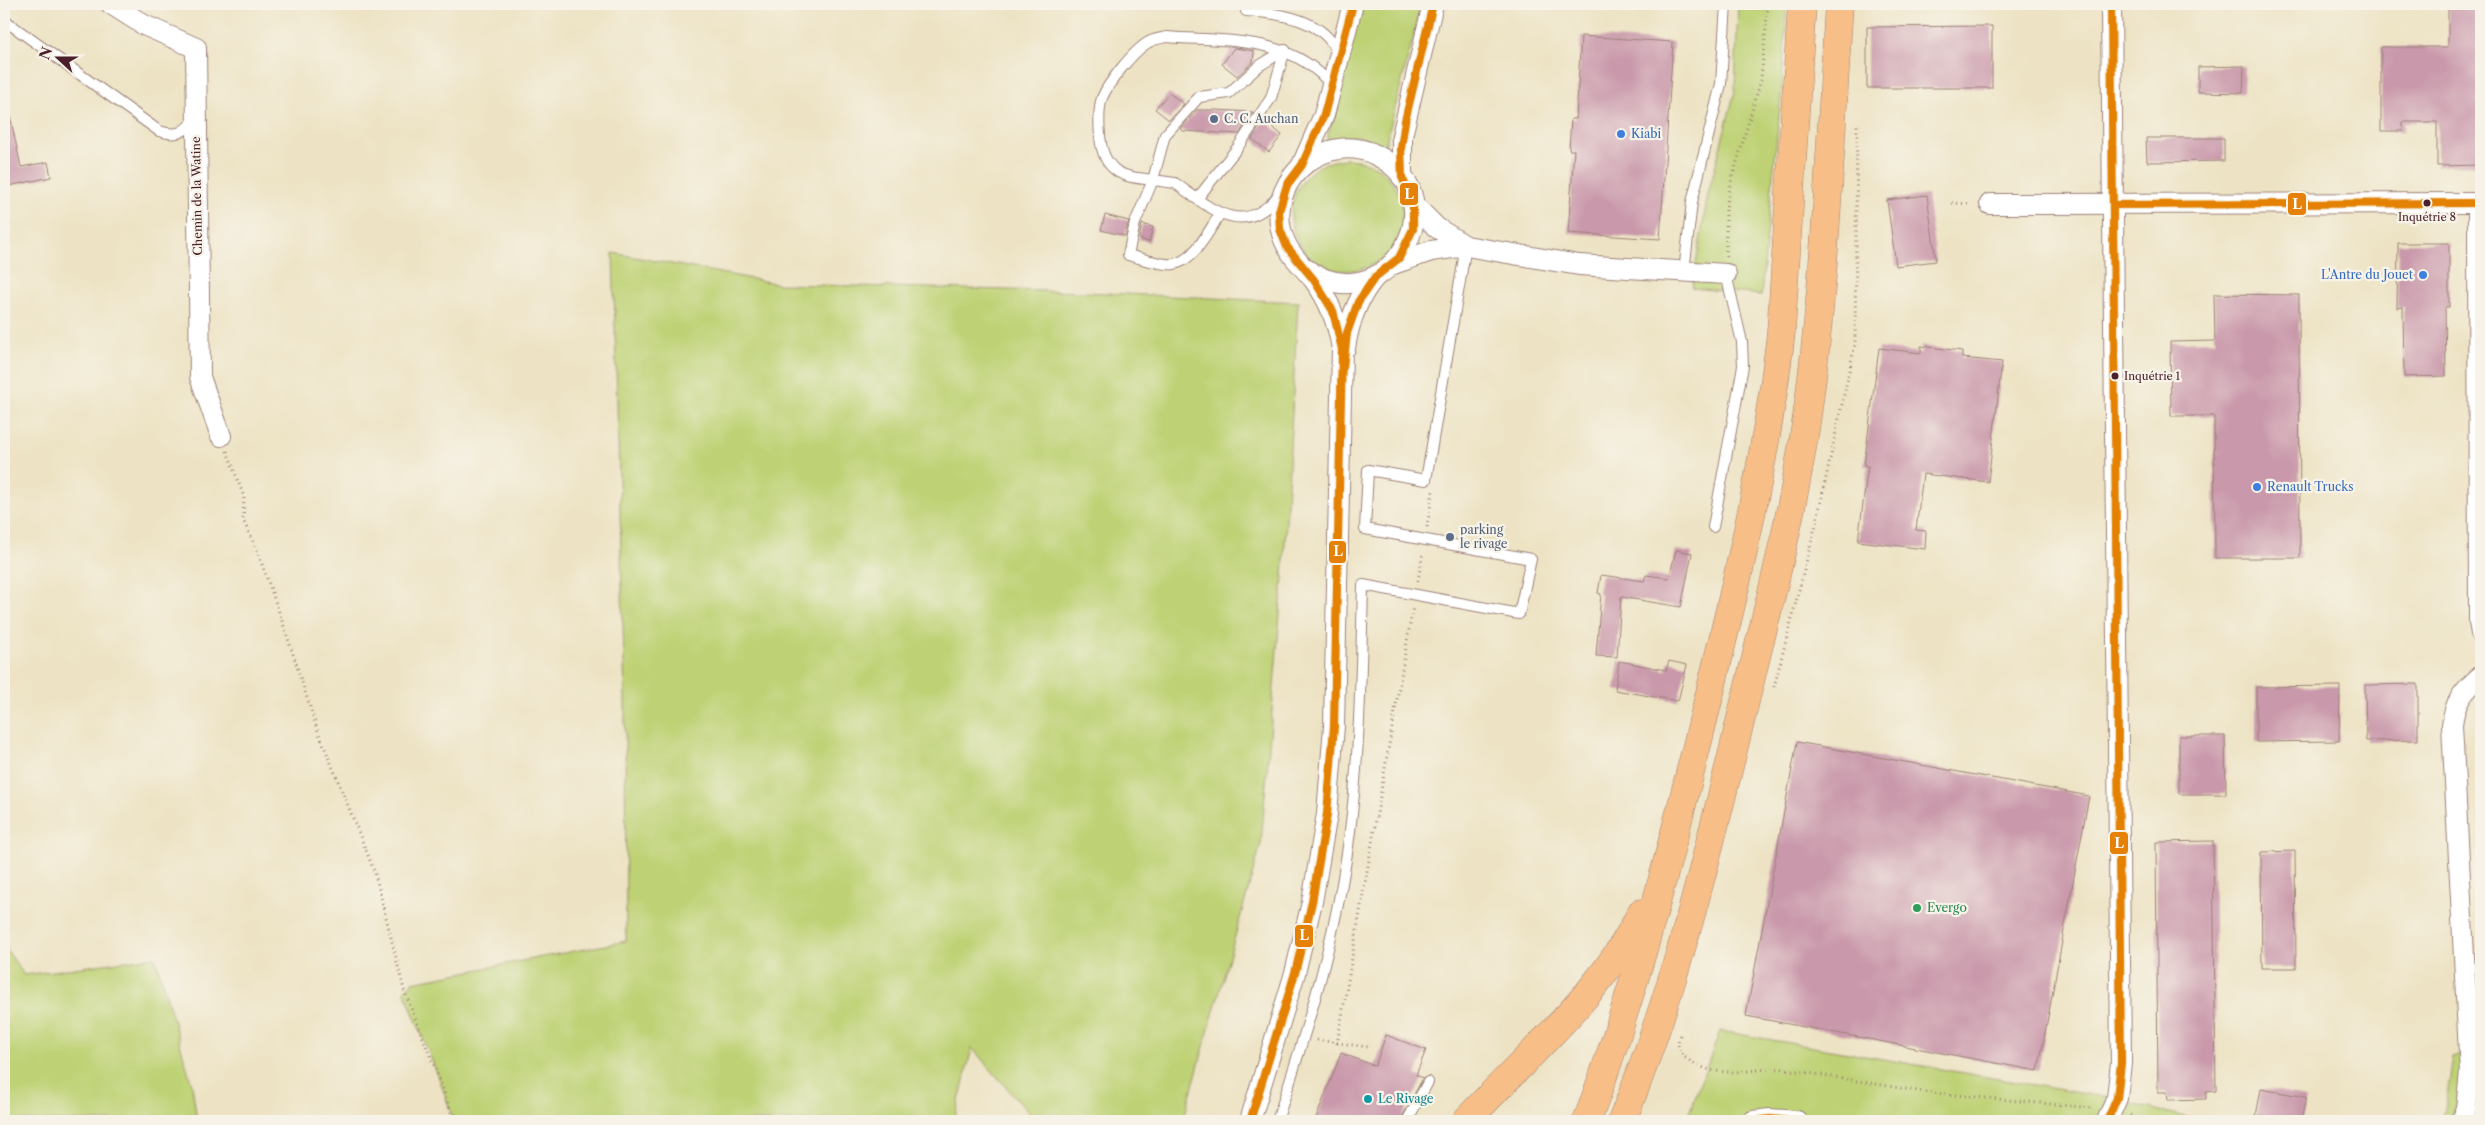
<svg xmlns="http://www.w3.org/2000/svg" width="2485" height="1125" viewBox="0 0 2485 1125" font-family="'Libre Caslon Text',serif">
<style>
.green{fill:#bed275;stroke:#847850}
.building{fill:#c998aa}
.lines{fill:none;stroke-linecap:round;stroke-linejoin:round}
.lane-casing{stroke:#9c8178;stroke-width:12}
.street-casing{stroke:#9c8178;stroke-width:22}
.highway-casing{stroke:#9c8178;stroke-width:29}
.path{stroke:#9c8178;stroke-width:3;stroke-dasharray:1 4;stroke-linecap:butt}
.lane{stroke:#fff;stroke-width:10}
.street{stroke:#fff;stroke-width:20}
.highway{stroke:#f7be88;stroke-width:28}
.bus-1-casing{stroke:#f7f3e8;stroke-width:11}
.bus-1{stroke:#e48106;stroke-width:8}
.service-dot{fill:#5c6f8a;stroke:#f7f3e8;stroke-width:2}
.shop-dot{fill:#3f7fe0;stroke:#f7f3e8;stroke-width:2}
.bus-dot{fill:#4a1f2b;stroke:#f7f3e8;stroke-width:2}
.leisure-dot{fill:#2e9e5b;stroke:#f7f3e8;stroke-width:2}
.culture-dot{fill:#0f9aa8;stroke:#f7f3e8;stroke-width:2}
.labels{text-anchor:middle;stroke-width:4.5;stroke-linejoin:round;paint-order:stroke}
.bus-label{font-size:11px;fill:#4a1f2b;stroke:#f7f3e8}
.service-label{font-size:12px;fill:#4e5e75;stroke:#f7f3e8;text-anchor:start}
.shop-label{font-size:12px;fill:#366cbe;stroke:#f7f3e8;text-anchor:start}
.street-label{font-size:12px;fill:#4a1f2b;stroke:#f7f3e8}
.leisure-label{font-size:12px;fill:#27864d;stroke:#f7f3e8;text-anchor:start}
.culture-label{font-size:12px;fill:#0d838f;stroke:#f7f3e8;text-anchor:start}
.line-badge{stroke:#f7f3e8;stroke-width:2}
.badge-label{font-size:14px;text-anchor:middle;font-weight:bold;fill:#fff}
</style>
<rect width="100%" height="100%" fill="#f7f3e8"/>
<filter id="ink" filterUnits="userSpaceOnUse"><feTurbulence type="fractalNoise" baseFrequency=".02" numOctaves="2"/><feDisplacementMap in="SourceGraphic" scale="10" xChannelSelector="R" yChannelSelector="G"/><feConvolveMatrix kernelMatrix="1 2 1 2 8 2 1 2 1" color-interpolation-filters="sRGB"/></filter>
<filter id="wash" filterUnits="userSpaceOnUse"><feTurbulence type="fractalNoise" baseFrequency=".0096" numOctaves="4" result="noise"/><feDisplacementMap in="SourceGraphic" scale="20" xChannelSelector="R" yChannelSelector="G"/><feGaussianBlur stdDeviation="1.12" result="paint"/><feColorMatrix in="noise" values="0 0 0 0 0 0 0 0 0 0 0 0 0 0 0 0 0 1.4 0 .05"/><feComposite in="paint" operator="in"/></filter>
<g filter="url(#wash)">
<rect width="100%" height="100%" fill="#ede3c4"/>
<g class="green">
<polygon points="1362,4 1422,4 1385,146 1358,136 1327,139"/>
<polygon points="1738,4 1787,4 1782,88 1761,295 1692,288 1708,194 1735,91"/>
<circle cx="1347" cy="215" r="56"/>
<polygon points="613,253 779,284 1083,292 1298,302 1283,577 1261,844 1183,1121 1036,1121 972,1048 954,1121 454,1121 440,1081 404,990 413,982 626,941 625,699"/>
<polygon points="4,946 24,975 155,957 192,1085 197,1121 4,1121"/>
<polygon points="1720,1031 2103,1097 2202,1121 1686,1121"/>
<polygon points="2481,1050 2481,1121 2437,1121 2445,1109 2453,1058"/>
</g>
<g id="blocks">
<g class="building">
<polygon points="2448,4 2481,4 2481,165 2437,166 2437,122 2403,122 2403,131 2381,131 2381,47 2448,47"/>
<polygon points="1992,26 1992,88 1867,88 1867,27"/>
<polygon points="1581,36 1673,42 1660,239 1568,233 1574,150 1569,150 1571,119 1576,119"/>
<polygon points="1234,48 1254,51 1253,62 1237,76 1222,64"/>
<polygon points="2244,66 2243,93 2198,92 2198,67"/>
<polygon points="1169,93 1184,104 1169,120 1155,109"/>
<polygon points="1197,110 1216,110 1253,112 1239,134 1183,131 1180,129"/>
<polygon points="10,116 21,167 48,162 51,177 4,187 4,117"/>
<polygon points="1264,120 1282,135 1269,152 1252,139"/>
<polygon points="2146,138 2224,138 2224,161 2147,162"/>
<polygon points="1927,195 1936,261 1896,266 1887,200"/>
<polygon points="1105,215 1129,221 1125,236 1101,230"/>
<polygon points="1142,224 1153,227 1149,242 1139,239"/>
<polygon points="2398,243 2449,243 2449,307 2445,307 2446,376 2404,377 2403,307 2397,308"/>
<polygon points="2214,294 2299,295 2300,558 2215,558 2214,416 2171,416 2170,342 2215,341"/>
<polygon points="1921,346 1962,351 1962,358 2002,362 1988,482 1923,474 1916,530 1926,531 1925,549 1858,541 1868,466 1864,466 1879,348 1921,353"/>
<polygon points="1676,550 1692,553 1681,607 1621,597 1617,657 1596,656 1601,594 1598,593 1601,575 1644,581 1646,575 1669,578"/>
<polygon points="1619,661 1666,670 1669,661 1687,665 1678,701 1615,690"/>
<polygon points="2418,684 2418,740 2366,741 2365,685"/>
<polygon points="2340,686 2339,741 2256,742 2256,687"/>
<polygon points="2179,736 2225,736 2226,794 2179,794"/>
<polygon points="1797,742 2089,796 2038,1071 1746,1016"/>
<polygon points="2213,841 2216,1091 2206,1092 2206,1099 2168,1100 2167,1092 2158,1092 2156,842"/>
<polygon points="2295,851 2296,968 2262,968 2261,852"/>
<polygon points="1386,1035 1426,1050 1416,1075 1423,1078 1400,1121 1315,1121 1341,1053 1375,1066"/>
<polygon points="2261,1089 2306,1097 2301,1121 2283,1121 2256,1116"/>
</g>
</g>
</g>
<g filter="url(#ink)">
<use href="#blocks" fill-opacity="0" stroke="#9c8178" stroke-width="1"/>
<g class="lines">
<g class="lane-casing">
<g id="lane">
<path d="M1246,4V11C1278,13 1325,19 1337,53"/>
<path d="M4,20L159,131C179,137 183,132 196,119"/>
<path d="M1280,194C1253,227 1229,222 1197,199L1238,147L1271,98L1285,50"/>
<polyline points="1197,199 1175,183 1153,180 1165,135 1199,97 1229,93 1259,66 1285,50"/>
<path d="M1220,214C1209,230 1195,260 1174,264C1164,266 1139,258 1128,255L1135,223L1153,180C1139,178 1123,178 1113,168C1104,160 1101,148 1100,136C1099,124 1098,110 1102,98C1108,83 1134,50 1149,42C1154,39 1161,38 1167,37C1227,42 1291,35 1332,86"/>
<polyline points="1684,272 1692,202 1721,84 1726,4"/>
<polyline points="1713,527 1743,366 1742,342 1726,274"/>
<path d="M1277,1121C1308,1026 1338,931 1350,831C1360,750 1361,667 1363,585L1519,614L1531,559L1365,529L1368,470L1426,480L1466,246"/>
<polyline points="1407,1121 1428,1082"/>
</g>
</g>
<g class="street-casing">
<g id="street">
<polyline points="111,4 144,25 196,48 200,377 221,436"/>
<polyline points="1302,165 1324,115 1353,4"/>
<polyline points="1402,177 1402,136 1433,4"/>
<polyline points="2478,203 2479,621 2481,634"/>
<polyline points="1413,204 1437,228 1466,246"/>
<polyline points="1990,204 2481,203"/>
<polyline points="1393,264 1431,251 1466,246 1579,265 1726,274"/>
<path d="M1345,348C1349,321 1357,298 1375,277"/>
<path d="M1250,1121L1295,973L1312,902L1327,814L1334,726L1342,349C1338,323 1330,301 1314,280C1301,264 1286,252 1281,230C1269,176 1327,131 1376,155C1462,197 1387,327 1304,268"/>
<polyline points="1753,1121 1770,1119 1797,1121"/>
<polyline points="2107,1121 2117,1098 2121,1063 2111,4"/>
<path d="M2461,1121L2466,1108L2470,1073L2452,725C2454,702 2464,690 2481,676"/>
</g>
</g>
<g class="highway-casing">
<g id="highway">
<path d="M1466,1121C1526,1056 1603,993 1641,913"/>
<path d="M1587,1121C1635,992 1669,858 1702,725C1734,595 1766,465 1781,332L1802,4"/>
<path d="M1622,1121C1676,988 1708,853 1742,714C1766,615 1793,517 1807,416C1826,280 1830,141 1839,4"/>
</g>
</g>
<g class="path">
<polyline points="1952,203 1972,204"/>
<polyline points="1726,256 1726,208 1731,182 1761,80 1768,4"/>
<polyline points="227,451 244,497 243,520 257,550 286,632 316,726 375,873 404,990 440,1081 454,1121"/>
<polyline points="1427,527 1433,491"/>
<polyline points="1418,581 1423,552"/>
<polyline points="1774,687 1816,524 1855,344 1857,125"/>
<path d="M1680,1035C1676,1048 1679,1054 1690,1061C1720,1081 1752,1067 1785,1069L1924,1092L2092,1108"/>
<polyline points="1317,1040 1368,1047"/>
<polyline points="1337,1044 1413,607"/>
<polyline points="2130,1115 2140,1121"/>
</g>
<use href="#lane" class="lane"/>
<use href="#street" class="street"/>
<use href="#highway" class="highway"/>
<g class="bus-1-casing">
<g id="bus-1">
<polyline points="2113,205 2481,203"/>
<polyline points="1343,367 1347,333 1358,302 1375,277 1399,258 1413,229 1413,204 1402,177 1401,148 1405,121 1433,4"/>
<polyline points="1250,1121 1295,973 1312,902 1327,814 1334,726 1342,349 1333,311 1314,280 1287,247 1280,229 1279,211 1287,185 1302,165 1324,115 1353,4"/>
<polyline points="1753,1121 1770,1119 1797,1121"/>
<polyline points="2107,1121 2117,1098 2121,1063 2111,4"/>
</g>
</g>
<use href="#bus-1" class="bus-1"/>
</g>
</g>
<g class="service-dot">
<circle cx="1214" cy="119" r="5"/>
<circle cx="1450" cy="537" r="5"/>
</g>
<g class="shop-dot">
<circle cx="1621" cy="134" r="5"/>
<circle cx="2423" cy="275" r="5"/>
<circle cx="2257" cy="487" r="5"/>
</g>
<g class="bus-dot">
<circle cx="2427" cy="203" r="4.5"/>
<circle cx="2115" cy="376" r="4.5"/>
</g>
<circle class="leisure-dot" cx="1917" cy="908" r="5"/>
<circle class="culture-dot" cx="1368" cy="1099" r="5"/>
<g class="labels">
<g class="bus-label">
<text x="2427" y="221">Inquétrie 8</text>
<text x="2124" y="380" text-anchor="start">Inquétrie 1</text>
</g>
<g class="service-label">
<text x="1224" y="123">C. C. Auchan</text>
<text x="1460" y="534">parking<tspan x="1460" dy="14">le rivage</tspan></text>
</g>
<g class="shop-label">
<text x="1631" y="138">Kiabi</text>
<text x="2413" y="279" text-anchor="end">L'Antre du Jouet</text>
<text x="2267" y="491">Renault Trucks</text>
</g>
<g class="street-label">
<text transform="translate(197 196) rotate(-91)" y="4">Chemin de la Watine</text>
</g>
<g class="leisure-label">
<text x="1927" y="912">Evergo</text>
</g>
<g class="culture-label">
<text x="1378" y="1103">Le Rivage</text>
</g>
</g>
<g class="line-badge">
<rect x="1399" y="182" width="20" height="24" rx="5" fill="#e48106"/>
<rect x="2287" y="192" width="20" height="24" rx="5" fill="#e48106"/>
<rect x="1328" y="540" width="19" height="24" rx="5" fill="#e48106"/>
<rect x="2109" y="831" width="20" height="24" rx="5" fill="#e48106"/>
<rect x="1294" y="924" width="20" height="24" rx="5" fill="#e48106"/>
</g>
<g class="badge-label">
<text x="1409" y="199">L</text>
<text x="2297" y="209">L</text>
<text x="1338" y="556">L</text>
<text x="2119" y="848">L</text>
<text x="1304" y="940">L</text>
</g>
<rect width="2485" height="1125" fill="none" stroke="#f7f3e8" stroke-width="20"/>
<g transform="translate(58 58) rotate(291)" stroke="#f7f3e8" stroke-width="4" paint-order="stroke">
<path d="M0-4L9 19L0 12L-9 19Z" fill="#4a1f2b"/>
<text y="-8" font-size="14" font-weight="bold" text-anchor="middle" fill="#4a1f2b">N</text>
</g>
</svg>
